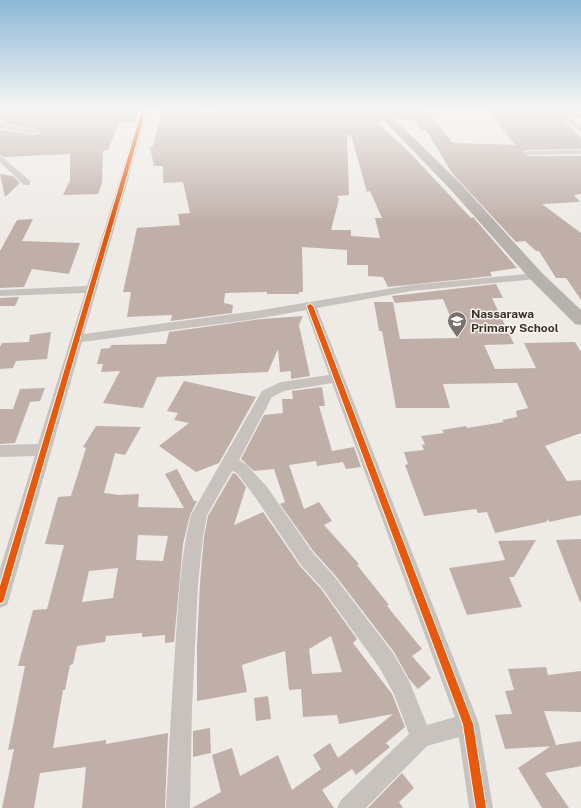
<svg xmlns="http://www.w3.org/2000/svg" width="581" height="808" viewBox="0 0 581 808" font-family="'Public Sans',sans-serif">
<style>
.building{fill:#c0afa9;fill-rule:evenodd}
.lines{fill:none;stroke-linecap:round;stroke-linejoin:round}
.street{fill:#c8c2be;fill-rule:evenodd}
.secondary{fill:#b8b2ae;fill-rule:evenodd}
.cycleway-casing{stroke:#faf4ee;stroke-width:2}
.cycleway{fill:#e8590c;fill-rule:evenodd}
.labels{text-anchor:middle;stroke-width:3;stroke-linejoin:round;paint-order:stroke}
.poi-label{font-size:12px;font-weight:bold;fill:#39302c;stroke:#faf4ee;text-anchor:start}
</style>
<rect width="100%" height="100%" fill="#eeeae6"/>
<g class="building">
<polygon points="9,110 139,110 136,122 119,122 108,150 103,151 102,183 98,194 63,195 70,180 70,154 4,157 0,154 0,130 35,135 40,133 35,129 0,123 5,120"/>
<path d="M162,110H200L197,112L249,110H373L384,122L378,123L409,152L471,218L473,217L517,268L490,272L492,276L388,287L383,277L368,276V265H347V250L302,247L303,292H299V294H267V292L225,293L224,303L233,305L232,313L171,321L172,315L127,317L131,292H123L137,228L180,225L178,214L190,213L183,182L163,183V166H154L150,147L153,146ZM347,135H351L367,192L370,191L382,218H375L380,238L351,236V230H331L339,199L337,196L349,195Z"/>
<polygon points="387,110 426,110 453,143 515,145 487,110 581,110 581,112 562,113 558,116 571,127 581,139 581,149 528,150 523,152 528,156 581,156 581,194 574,195 580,202 542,204 581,233 581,300 566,278 556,278 539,251 536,251 525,241 516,242 452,173 426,130 422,130 414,119 398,120"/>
<polygon points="0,174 13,176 20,183 5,197"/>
<polygon points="33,219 22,241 80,243 69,274 32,269 24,287 0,288 0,251 17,220"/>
<polygon points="496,284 503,298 492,298 514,344 484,345 495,369 536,368 524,343 575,342 581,352 581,433 545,446 567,481 581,480 581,515 549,522 548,519 546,522 495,533 487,512 478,513 476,509 424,516 405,465 408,464 404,452 424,450 422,445 425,444 421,436 444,433 442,430 466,426 467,428 504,422 502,420 517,417 516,411 528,408 517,383 443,384 450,408 396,408 382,331 379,331 374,302 393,302 400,339 459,338 443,299 395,303 392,296"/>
<polygon points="0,297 0,298 19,297 15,306 0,306"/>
<polygon points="303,316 299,325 310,376 291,379 291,371 280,372 278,349 268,372 157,377 143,408 103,403 120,371 101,372 103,364 97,364 101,349 110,348 111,345 166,344 169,332 262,319"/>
<polygon points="51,332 47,359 16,361 13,368 0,369 0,347 2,343 29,342 30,335"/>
<polygon points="184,381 256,397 219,463 196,472 159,446 189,423 174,420 178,413 167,411"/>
<polygon points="322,387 325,406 319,406 332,451 354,447 361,467 346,469 343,462 317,466 316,461 289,465 304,509 319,502 332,521 324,525 359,564 357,565 389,605 387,606 422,649 412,656 431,678 418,689 409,679 394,652 335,575 314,552 280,504 285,502 274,469 254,471 241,459 264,415 283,413 282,399 293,399 292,391"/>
<polygon points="45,388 40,401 30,402 15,443 0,444 0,409 13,409 20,389"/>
<path d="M96,426L141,427L125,455L115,453L104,493L119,495L139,494L138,507L184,508L165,474L177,469L194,501H197L190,515L183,544L174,642L165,643V635L142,637V633L106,636L105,642L77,646L73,664L70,665L65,690H63L53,748L106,740V744L168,733L165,808H82L86,767L40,773L34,808H2L14,749L8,750L25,666H18L33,610L47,609L64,545L45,544L58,497L71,496L86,448L83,447ZM138,535L168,536L163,561L136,560ZM118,568L113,598L82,602L89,571Z"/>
<path d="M233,473L236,474L246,487L234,525L263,512L300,566L321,589L357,639L353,643L392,694L405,727L386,743L390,747L356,775L352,769L322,790L334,808H192L221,792L212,755L232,748L240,776L278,755L292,790L321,769L313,755L330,743L338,758L393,714L339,724L337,715L303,717L301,689L289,690L285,651L242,665L247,692L197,701V646L200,583L204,537L208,516ZM331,636L342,672L312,674L309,649Z"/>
<polygon points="581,539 581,601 580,602 556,540"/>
<polygon points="536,540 514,577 509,577 522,607 467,615 449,568 505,560 498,541"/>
<polygon points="546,667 548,675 581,671 581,712 544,711 556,745 581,741 581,766 545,773 569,808 542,808 518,768 551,746 556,746 505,749 495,715 512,714 505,691 514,690 508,669"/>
<polygon points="268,696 271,719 256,721 254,698"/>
<polygon points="210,728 211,753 193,757 193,731"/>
<polygon points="402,773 414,788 399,802 403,808 368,808"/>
</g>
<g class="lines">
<g class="street">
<polygon points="0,110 8,110 4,119 0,121"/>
<path d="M141,110H148L84,334L256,311L411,285L536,273L542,276L536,279L411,291L317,308L479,724L493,808H469L459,737L427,746L366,808H337L341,800L409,734L394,694L379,667L322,588L301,565L255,497L237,473L232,471L207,515L203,537L198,583L192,709L190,808H166C169,750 172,693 176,635C179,595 181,554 191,515L262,391L281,382L329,375L306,310L256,319L82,342L9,599L7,605L0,608V569L35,456L0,457V445L38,444L85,293L0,296V290L87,286ZM332,383L455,717L427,725L409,681L393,653L334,576L313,553L267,487L247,465L239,460L272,397L284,391Z"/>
<polygon points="581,113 581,117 570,118 581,126 581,132 559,116 563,114"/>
<polygon points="0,124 35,130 39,132 35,134 0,128"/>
<polygon points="581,150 581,154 528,155 524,153 528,151"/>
<polygon points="0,155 30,181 30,185 24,185 0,162"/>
</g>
<polygon class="secondary" points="374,110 385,110 461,184 542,273 581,310 581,325 575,324 530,279 451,190"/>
<g class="cycleway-casing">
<g id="cycleway">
<polygon points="142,110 146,110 4,599 3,602 0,603 0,586"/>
<polygon points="310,304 313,306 473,724 486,808 476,808 463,724 307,306"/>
</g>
</g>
<use href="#cycleway" class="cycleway"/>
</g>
<linearGradient id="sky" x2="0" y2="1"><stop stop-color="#8cb8d7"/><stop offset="0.49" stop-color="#f7f6f4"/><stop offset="1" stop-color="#f7f6f4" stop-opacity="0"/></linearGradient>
<rect width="581" height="223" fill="url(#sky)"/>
<defs>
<g id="school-pin" transform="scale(1)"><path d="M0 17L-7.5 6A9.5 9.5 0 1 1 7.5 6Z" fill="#78716d" stroke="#faf4ee"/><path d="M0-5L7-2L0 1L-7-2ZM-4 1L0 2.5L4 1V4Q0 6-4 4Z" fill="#fff"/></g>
</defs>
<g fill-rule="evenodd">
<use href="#school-pin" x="457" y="321"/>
</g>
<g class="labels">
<g class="poi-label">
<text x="471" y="318">Nassarawa<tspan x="471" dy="14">Primary School</tspan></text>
</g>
</g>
</svg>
